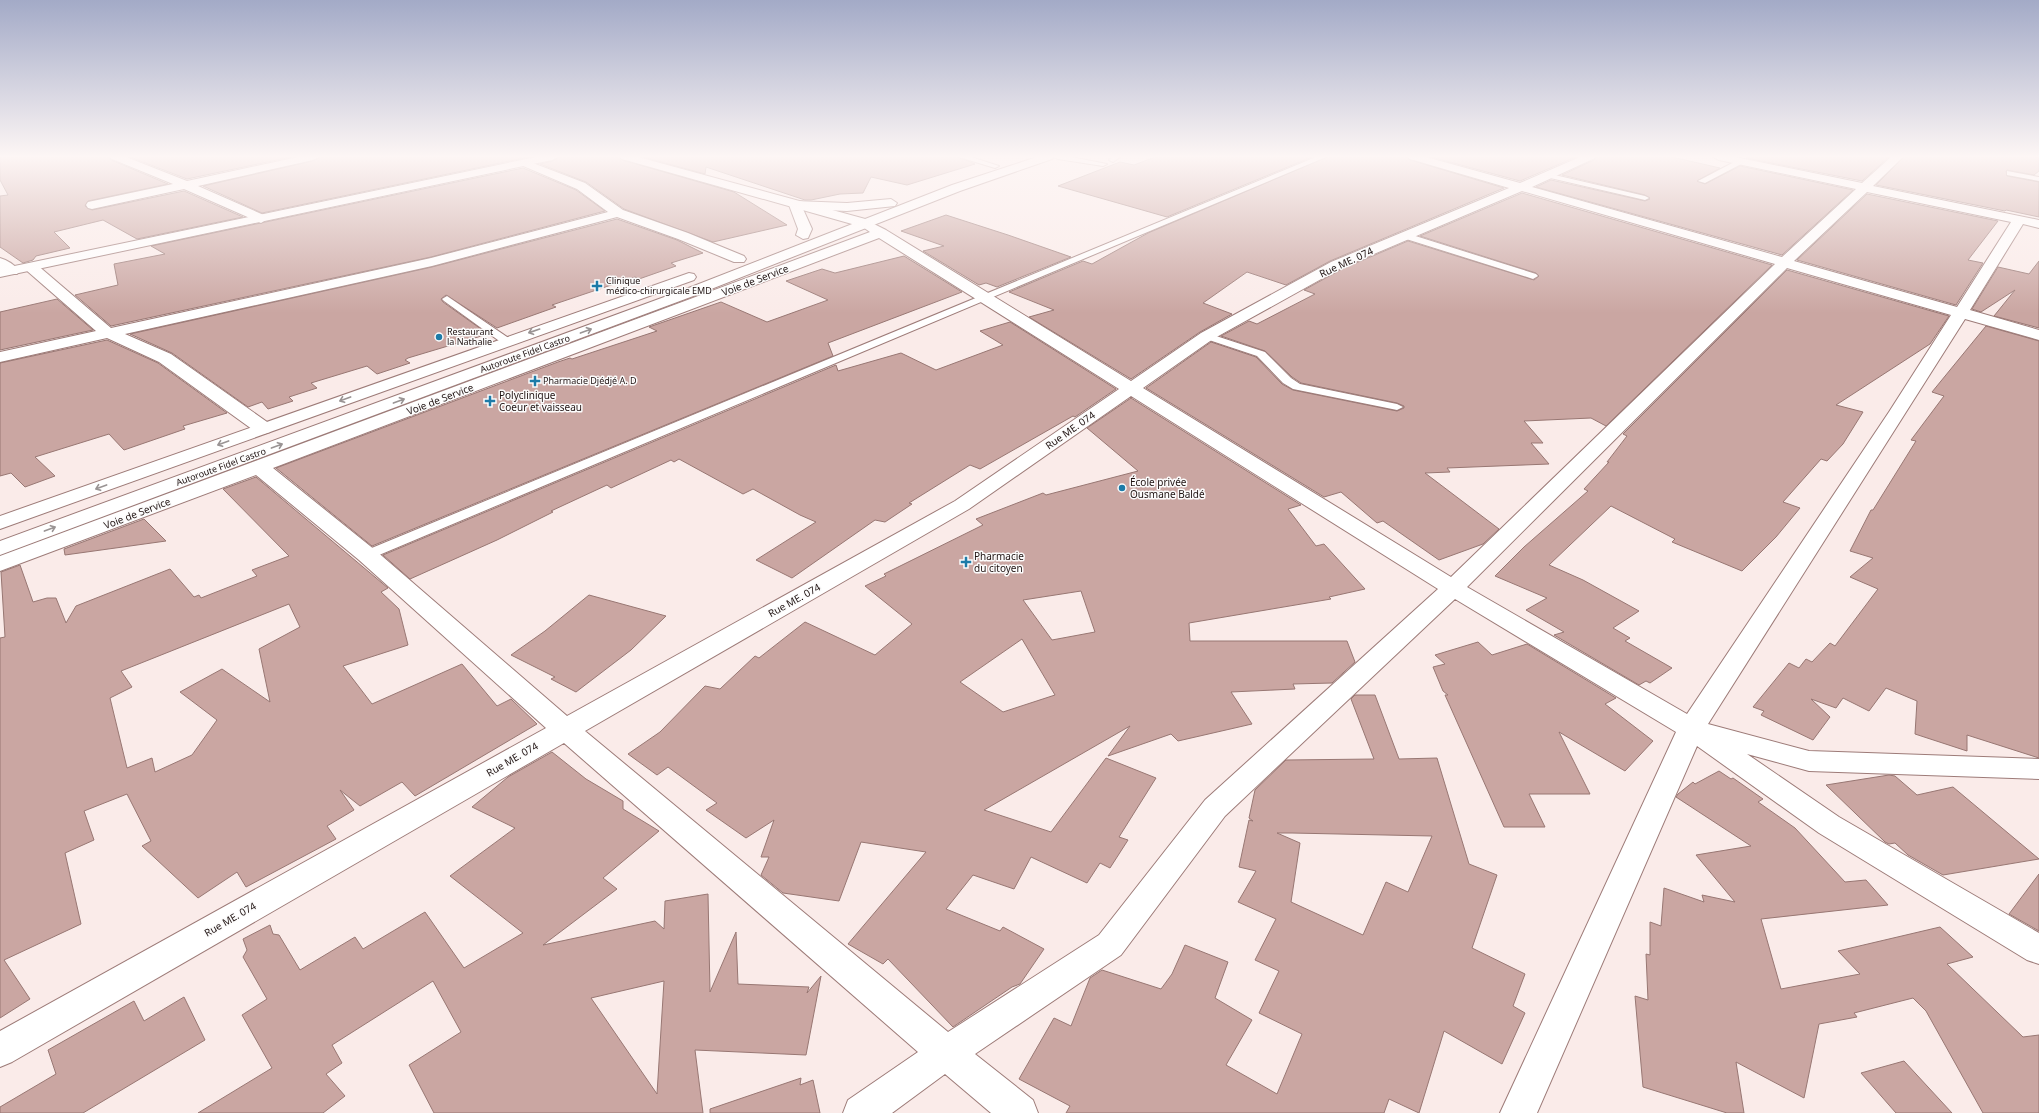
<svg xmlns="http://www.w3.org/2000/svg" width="2039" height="1113" viewBox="0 0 2039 1113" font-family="'Noto Sans',sans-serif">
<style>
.building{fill:#caa6a2;stroke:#987773;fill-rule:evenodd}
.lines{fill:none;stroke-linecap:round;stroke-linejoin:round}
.service-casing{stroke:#9d7b78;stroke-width:2}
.minor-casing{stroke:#9d7b78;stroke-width:2}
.tertiary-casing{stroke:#9d7b78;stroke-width:2}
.secondary-casing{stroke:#9d7b78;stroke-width:2}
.trunk-casing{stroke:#9d7b78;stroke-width:2}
.service{fill:#fff;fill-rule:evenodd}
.minor{fill:#fff;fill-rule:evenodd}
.tertiary{fill:#fff;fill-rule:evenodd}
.secondary{fill:#fff;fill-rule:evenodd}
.trunk{fill:#fff;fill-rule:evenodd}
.oneway{stroke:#9a9494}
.poi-dot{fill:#1d7ba8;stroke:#fcfcfc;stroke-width:1.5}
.labels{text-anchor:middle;stroke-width:3;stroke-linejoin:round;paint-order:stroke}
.far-poi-label{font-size:9px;fill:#1f1211;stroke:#fcfcfc;text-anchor:start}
.far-street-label{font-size:9px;fill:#1f1211;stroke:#fcfcfc}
.street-label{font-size:10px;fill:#1f1211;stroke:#fcfcfc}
.poi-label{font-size:10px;fill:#1f1211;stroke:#fcfcfc;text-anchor:start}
</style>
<rect width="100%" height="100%" fill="#faebe9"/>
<g class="building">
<polygon points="0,157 109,157 111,160 168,184 88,201 85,206 92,210 184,191 243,217 137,239 103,220 54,232 70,248 36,256 33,260 23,263 0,247 0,196 8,195 0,180"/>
<polygon points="130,157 291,157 187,179"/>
<polygon points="320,157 529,157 262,213 203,186 313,161"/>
<polygon points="559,157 619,157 622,160 734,192 787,225 713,242 624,209 586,182 540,164 553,161"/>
<polygon points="643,157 958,157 975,164 907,185 871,177 863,193 840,194 811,200 805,200 706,167 705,174"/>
<polygon points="1155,157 1312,157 1167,217 1058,186 1120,162 1134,165"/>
<polygon points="1327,157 1407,157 1410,160 1504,188 1330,261 1286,285 1247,272 1203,303 1232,314 1200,332 1131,379 1029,317 1054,310 1009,292 1083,261 1092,264 1148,233"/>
<polygon points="1431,157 1576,157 1520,181"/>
<polygon points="1596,157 1672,157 1720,168 1697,181 1705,184 1740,166 1853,190 1782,255 1536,187 1551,180 1645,201 1650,199 1645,195 1562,175 1594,160"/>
<polygon points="1747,157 1889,157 1862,181 1746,158"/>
<polygon points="1904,157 2039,157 2039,171 2034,175 2007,170 2006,171 2007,176 2039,182 2039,217 2006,210 2005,211 1876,185"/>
<polygon points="523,168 576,190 605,211 431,257 111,326 75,295 118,285 114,264 165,254 151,246"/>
<polygon points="1522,193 1772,265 1606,426 1591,418 1524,421 1543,443 1531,443 1549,464 1447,468 1450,472 1425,473 1499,529 1483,544 1439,560 1383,521 1377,523 1341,492 1324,497 1146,388 1211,342 1256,357 1282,384 1293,390 1397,411 1404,408 1404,406 1397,403 1301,383 1292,377 1265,351 1221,336 1249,321 1257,324 1315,294 1304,290 1342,269 1408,241 1534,280 1539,276 1536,273 1420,236"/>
<polygon points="1867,194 1998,221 1968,260 1983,263 1956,305 1797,260"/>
<polygon points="946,215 1008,235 1071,257 997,287 986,283 979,285 923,251 944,246 901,231"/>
<polygon points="617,219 677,240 703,253 671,263 676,266 639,279 635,277 552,305 556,307 497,328 446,295 441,299 443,302 488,334 408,358 405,360 410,363 377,374 367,366 311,383 317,388 289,397 293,401 268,409 262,402 248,407 172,353 130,334 432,267"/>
<polygon points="904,256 962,292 828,343 833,356 372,546 276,468 558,362 570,358 572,359 657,331 649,327 721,302 767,322 828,300 786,281 822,269 835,273"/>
<polygon points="2039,261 2039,328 1994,316 2015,290 1981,312 1972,309 1998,267 2029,274"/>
<polygon points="1787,270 1949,316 1930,344 1836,405 1863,412 1843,444 1827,461 1821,459 1783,502 1800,508 1776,537 1742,571 1672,542 1675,539 1611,506 1549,565 1583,580 1639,611 1613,628 1630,638 1625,641 1672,668 1650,683 1646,681 1639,685 1554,635 1564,632 1526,610 1547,598 1495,576 1524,547 1588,491 1584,489 1609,462 1607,462 1627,436 1623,434"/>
<polygon points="57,299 93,330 0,350 0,312"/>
<polygon points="1010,322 1116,389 1075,417 1073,416 980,469 970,465 909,503 912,504 885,522 875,520 792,578 756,560 816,522 800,515 753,489 743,494 679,459 674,462 671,460 611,488 607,485 551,511 553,512 497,540 410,579 383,555 836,365 838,371 901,353 936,370 1003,345 980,331"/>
<polygon points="1986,326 2039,341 2039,758 1967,735 1967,751 1915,734 1917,701 1886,688 1869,711 1843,698 1836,708 1811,699 1830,717 1813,740 1761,715 1764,711 1753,707 1789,663 1799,668 1806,659 1812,662 1830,643 1835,646 1878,589 1850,577 1873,558 1850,551 1871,510 1873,510 1916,441 1911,440 1944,396 1932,392"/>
<polygon points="107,340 158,363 227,413 183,426 185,429 124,450 109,434 35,457 55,476 25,487 11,473 0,476 0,363"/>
<path d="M1131,398L1301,505L1288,509L1316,546L1324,544L1365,589L1329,597L1331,599L1189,623L1190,641H1347L1355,662L1332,683L1293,684L1295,689L1231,692L1252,724L1178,741L1171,734L1108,756L1130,726L984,810L1051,832L1106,758L1156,778L1119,837L1128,840L1110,868L1100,863L1087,883L1031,857L1014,889L973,875L946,909L1000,931L1003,927L1044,949L1020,984L1012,987L953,1027L888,959L883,964L848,944L926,852L861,842L839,901L783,893L761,875L769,857H761L774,820L746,838L706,810L717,803L668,767L657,775L628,754L660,732L705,686L720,689L755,656L759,658L805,622L875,655L912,624L865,586L886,576L884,574L983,525L976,519L1043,493L1046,495L1138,471L1087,428ZM1081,591L1095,632L1052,640L1023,600ZM1022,639L1055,695L1003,712L960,682Z"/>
<path d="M256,477L388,588L381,592L399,609L408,645L343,666L372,704L462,664L497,706L511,699L537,724L415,796L402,782L360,806L340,790L354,810L327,826L336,839L246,887L237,872L198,898L142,846L151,841L127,794L84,811L94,840L65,853L81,924L4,960L30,999L0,1018V638L5,637L1,572L20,565L33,602L47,598H56L66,623L76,606L170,569L194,597L199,595L201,598L257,576L252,570L289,556L223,489ZM289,604L300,627L259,649L270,702L222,669L180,692L217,720L192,755L155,772L152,758L127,768L110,698L132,687L121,671Z"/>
<polygon points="144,519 166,541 65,555 64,549"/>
<polygon points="589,595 666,616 631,650 576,692 551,679 555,677 511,655 545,631"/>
<polygon points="1478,642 1492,655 1527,644 1616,698 1605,704 1653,741 1625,771 1559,732 1590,794 1529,794 1545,827 1504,827 1445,695 1448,695 1443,691 1433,667 1445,664 1435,655"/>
<path d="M1355,695H1375L1399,759L1437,758L1469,864L1497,875L1472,948L1525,974L1513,1006L1525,1013L1502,1064L1444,1031L1419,1113L1389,1099L1384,1113H1066L1070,1106L1019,1079L1054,1018L1071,1026L1090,978L1102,970L1161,989L1172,974L1185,945L1228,962L1215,998L1252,1020L1226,1065L1277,1094L1302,1034L1259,1013L1279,971L1255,960L1276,919L1238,902L1256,871L1239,867L1249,820L1253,821L1249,818L1255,790L1286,760L1374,759L1351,699ZM1277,833H1292L1432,836L1408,892L1386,882L1363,935L1291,902L1300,843Z"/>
<path d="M552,752L586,779L623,801V809L659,831L603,878L617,889L543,945L655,921L664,929L665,901L708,894L710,992L736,932L738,984L809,987L807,993L821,976L806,1055L695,1050L703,1113H434L409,1065L461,1032L433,981L332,1045L342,1063L326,1074L345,1096L323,1113H198L272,1068L242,1015L267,999L243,957L247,950L243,939L270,925L273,934L279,935L300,970L355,937L363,949L425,912L464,968L523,933L450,876L515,828L472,807L508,777ZM664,981L657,1094L591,998Z"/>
<polygon points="1719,771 1731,779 1733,778 1763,799 1758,802 1795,828 1845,882 1866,880 1888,905 1761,919 1781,989 1860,974 1838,951 1940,927 1973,957 1947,964 2023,1037 2039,1035 2039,1113 1983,1113 1926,1011 1913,998 1854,1013 1857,1017 1819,1024 1804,1098 1736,1062 1744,1113 1727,1113 1643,1087 1635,996 1648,1000 1646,954 1650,955 1650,922 1661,926 1664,888 1704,902 1702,895 1735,902 1696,855 1751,846 1676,797 1678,794 1693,782 1695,784"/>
<polygon points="1889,775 1895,776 1917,795 1953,787 2039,859 1943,875 1908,855 1895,843 1889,844 1885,842 1826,785"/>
<polygon points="2039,874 2039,931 2009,914"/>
<polygon points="184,997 205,1040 83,1113 0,1113 0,1107 56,1074 48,1050 134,1001 144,1021"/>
<polygon points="1904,1061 1952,1113 1896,1113 1861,1073"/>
<polygon points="801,1078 800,1085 813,1080 820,1113 710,1113 710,1109"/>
</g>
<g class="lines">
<g class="service-casing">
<g id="service">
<polygon points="959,157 971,157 999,166 995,168"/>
<polygon points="1054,157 1071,157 1107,164 1103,166 1058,159"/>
<polygon points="1112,157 1120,157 1113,162 1109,160"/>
<polygon points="1316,157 1326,157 372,558 362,558 360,555 362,552"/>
<polygon points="1738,160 1745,162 1705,183 1698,181"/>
<polygon points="2007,171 2039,177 2039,181 2007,175"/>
<polygon points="1546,173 1645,196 1649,198 1645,200 1546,177"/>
<polygon points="1406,233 1536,274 1538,276 1533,279 1530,278 1403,238 1403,234"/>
<polygon points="447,296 510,339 511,341 510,343 502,343 444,301 442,299"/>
<polygon points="1207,333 1265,352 1291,378 1300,384 1397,404 1403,407 1397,410 1293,389 1283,383 1257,356 1203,338 1202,336"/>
</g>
</g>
<g class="minor-casing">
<g id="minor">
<polygon points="110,157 126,157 187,181 298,157 319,157 313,160 198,186 266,216 267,219 261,223 184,189 92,209 88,208 86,205 88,202 173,184 112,159"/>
<path d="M1408,157H1426L1520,183L1580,157H1595L1593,159L1532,187L1782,257L1856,189L1719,160L1713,157H1735L1862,183L1891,157H1903L1873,186L2039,220V228L2023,224L1970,310L2039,330V340L1965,319L1708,724L1809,751L2039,759V779L1809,771L1747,754L1839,817L2039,933V964L2027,960L1819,833L1697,746L1537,1113H1500L1676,732L1455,599L1225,816L1121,955L975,1054L1033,1100L1038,1113H991L945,1074L892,1113H843L848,1100L918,1052L564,743L12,1062L0,1067V1031L546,728L359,560L256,475L0,571V556L870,232L857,223L864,219L886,230L1131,381L1201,333L1331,262L1509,188L1410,159ZM1522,191L1775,264L1451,577L1143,388L1213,339L1341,268ZM1867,192L2011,222L1957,307L1794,261ZM879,238L1119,389L955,501L567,716L375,550L273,468ZM1787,268L1951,315L1889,412L1687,714L1467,587ZM1131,396L1438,589L1205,800L1099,935L948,1032L585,731L969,509Z"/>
<polygon points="525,160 585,183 623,210 688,233 744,256 746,259 744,262 734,262 678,239 617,217 432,266 125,334 171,354 270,424 272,428 270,432 263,434 256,432 159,362 107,338 0,362 0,352 96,331 26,270 24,267 26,264 36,264 111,328 431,258 608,212 577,189 521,165 519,163"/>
<path d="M0,258C7,260 15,265 19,271L17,274H7L0,269Z"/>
</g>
</g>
<g class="tertiary-casing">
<polygon id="tertiary" points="536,157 558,157 552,160 0,277 0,269"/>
</g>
<g class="secondary-casing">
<polygon id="secondary" points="620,157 638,157 869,220 871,223 869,226 859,226 622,159"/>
</g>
<g class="trunk-casing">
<g id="trunk">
<polygon points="1037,157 1054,157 1052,159 960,191 696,295 0,555 0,541 686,289 952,185"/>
<polygon points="891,199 897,203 895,206 847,211 803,209 812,229 808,238 803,239 796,235 798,229 789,205 795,201 847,203"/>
<polygon points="689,273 694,274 696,277 694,280 0,529 0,516"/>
</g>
</g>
<use href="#service" class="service"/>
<use href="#minor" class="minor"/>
<use href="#tertiary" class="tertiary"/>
<use href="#secondary" class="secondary"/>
<use href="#trunk" class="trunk"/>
</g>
<defs><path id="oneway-shaft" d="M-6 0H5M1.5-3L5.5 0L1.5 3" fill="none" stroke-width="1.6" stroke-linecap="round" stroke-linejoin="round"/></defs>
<g class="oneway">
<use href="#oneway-shaft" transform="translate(534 331) rotate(161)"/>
<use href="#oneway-shaft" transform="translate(586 331) rotate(-20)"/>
<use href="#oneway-shaft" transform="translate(345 399) rotate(160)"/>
<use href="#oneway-shaft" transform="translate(399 401) rotate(-20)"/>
<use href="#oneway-shaft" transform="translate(223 443) rotate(160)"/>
<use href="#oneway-shaft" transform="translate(277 446) rotate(-20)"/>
<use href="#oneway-shaft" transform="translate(101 487) rotate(160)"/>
<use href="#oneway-shaft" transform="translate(50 529) rotate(-20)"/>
</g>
<linearGradient id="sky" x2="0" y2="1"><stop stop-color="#a3aac7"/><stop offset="0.5" stop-color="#fdf6f5"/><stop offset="1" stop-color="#fdf6f5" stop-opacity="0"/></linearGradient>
<rect width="2039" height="313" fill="url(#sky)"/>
<g class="poi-dot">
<path d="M595 280h4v4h4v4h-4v4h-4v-4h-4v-4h4z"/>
<circle cx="439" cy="337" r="4"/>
<path d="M533 375h4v4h4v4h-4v4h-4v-4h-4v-4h4z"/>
<path d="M488 395h4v4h4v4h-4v4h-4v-4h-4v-4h4z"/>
<circle cx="1122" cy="488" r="4"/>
<path d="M964 556h4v4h4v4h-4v4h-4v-4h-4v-4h4z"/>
</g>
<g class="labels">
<g class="far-poi-label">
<text x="606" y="284">Clinique<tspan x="606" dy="10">médico-chirurgicale EMD</tspan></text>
<text x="447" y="335">Restaurant<tspan x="447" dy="10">la Nathalie</tspan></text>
<text x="543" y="384">Pharmacie Djédjé A. D</text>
</g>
<g class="far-street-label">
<text transform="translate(525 354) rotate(-20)" y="3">Autoroute Fidel Castro</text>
<text transform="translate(221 467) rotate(-20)" y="3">Autoroute Fidel Castro</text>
</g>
<g class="street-label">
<text transform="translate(1346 262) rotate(-25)" y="4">Rue ME. 074</text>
<text transform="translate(755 280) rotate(-21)" y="4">Voie de Service</text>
<text transform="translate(440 399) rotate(-21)" y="4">Voie de Service</text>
<text transform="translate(1070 430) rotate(-35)" y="4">Rue ME. 074</text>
<text transform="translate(137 513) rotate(-21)" y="4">Voie de Service</text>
<text transform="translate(794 600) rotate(-29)" y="4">Rue ME. 074</text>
<text transform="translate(512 759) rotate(-30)" y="4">Rue ME. 074</text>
<text transform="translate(230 919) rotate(-30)" y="4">Rue ME. 074</text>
</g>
<g class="poi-label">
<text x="499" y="399">Polyclinique<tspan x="499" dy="12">Coeur et vaisseau</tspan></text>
<text x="1130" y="486">École privée<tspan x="1130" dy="12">Ousmane Baldé</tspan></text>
<text x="974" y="560">Pharmacie<tspan x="974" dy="12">du citoyen</tspan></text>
</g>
</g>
</svg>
